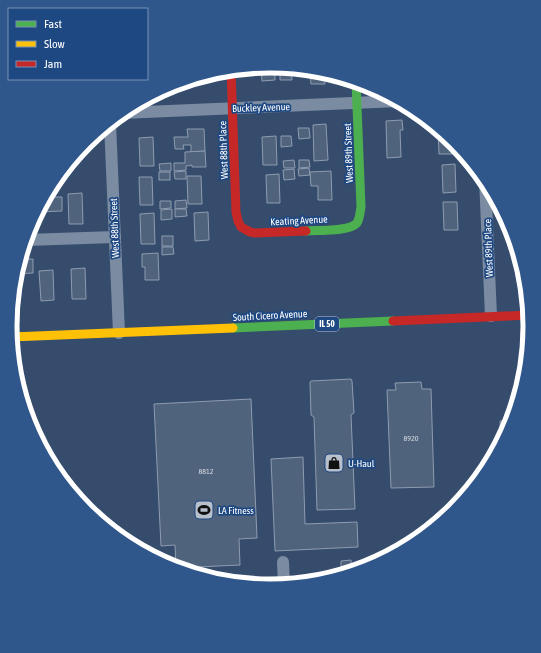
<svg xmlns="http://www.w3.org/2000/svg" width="541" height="653" viewBox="0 0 541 653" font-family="'Asap Condensed',sans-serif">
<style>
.building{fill:#50637c;stroke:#8e9cb0}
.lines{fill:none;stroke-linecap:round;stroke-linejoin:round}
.street{stroke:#7b8ca2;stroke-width:12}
.fast{stroke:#4caf50;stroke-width:9}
.slow{stroke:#ffc107;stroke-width:9}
.jam{stroke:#c62828;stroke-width:9}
.labels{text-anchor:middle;stroke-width:3.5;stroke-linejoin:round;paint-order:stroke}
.number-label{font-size:8px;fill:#d3d8de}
.shield{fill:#1e4882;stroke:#bcc8da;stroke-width:1}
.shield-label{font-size:9px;font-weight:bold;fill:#fff}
.street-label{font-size:10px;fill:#fff;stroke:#1e4882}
.poi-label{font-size:10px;fill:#fff;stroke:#1e4882;text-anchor:start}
.rim{fill:none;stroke:#fff;stroke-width:5}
</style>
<rect width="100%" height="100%" fill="#354c6c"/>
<g class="building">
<polygon points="271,66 275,66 275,80 262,81 261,67"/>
<polygon points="291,69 292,80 280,80 280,70"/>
<polygon points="310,70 324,72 325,84 311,84"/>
<polygon points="202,76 202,83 188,84 188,81"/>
<polygon points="402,120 403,130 400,130 401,157 387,158 386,121"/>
<polygon points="326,124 328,160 314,161 313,125"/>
<polygon points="298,128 309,128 310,138 299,139"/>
<polygon points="438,128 452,140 452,154 439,154"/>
<polygon points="187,129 204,129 205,151 191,152 191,145 183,145 184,149 175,149 174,137 188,137"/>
<polygon points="276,136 277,165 263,165 262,137"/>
<polygon points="281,136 291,136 292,146 281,147"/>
<polygon points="153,137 154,166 140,166 139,138"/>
<polygon points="205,151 206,167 192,167 192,165 186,166 186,170 174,171 174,163 185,163 185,152"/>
<polygon points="294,160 295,168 284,168 283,161"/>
<polygon points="299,160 309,160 310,167 299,168"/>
<polygon points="171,163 171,171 160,171 159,164"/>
<polygon points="455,164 456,192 443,193 442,165"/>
<polygon points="309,168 310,175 299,176 298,169"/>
<polygon points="294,169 295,179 284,180 283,170"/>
<polygon points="186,171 186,179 175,179 174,172"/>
<polygon points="331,171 332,200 318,200 318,186 311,186 310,172"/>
<rect x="159" y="172" width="11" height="8"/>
<polygon points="279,174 280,203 267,203 266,175"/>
<polygon points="187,176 201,176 202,204 188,204"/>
<polygon points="139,177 152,177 153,205 140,205"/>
<polygon points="82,193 83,224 69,224 68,194"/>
<polygon points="46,197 62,197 62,211 38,212"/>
<polygon points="186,200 187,208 175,209 175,201"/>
<polygon points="160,201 171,201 171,208 160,209"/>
<polygon points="443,202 457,202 458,230 444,230"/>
<polygon points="172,209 172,219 161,220 161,210"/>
<polygon points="175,209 186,209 187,216 175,217"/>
<polygon points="208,212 209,240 195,241 194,213"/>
<polygon points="154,213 155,244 141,244 140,214"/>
<rect x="162" y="236" width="11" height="10"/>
<polygon points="162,247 173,247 174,254 162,255"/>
<polygon points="517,251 519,251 526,279 518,280"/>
<polygon points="158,253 159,280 145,280 145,267 142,267 142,254"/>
<polygon points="20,259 33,259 33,273 16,274"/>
<polygon points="85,268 86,299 72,299 71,269"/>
<polygon points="53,270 54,300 41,301 39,271"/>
<polygon points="351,379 352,381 354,413 351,415 355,509 317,510 314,417 311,415 310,382 311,381"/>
<polygon points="421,382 422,389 431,389 434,487 391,488 387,390 396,390 395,383"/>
<polygon points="251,399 257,538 239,539 240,565 176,568 175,545 161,546 154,404"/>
<polygon points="513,420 511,426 501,445 500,421"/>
<polygon points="303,457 305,524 357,522 358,547 275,551 271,459"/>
<polygon points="351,560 352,573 341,573 341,561"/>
<polygon points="365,560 377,560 377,563 365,569"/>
</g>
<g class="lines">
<g class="street">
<polyline points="122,113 399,101"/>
<polyline points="110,123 119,333"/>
<polyline points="485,179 491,316"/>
<polyline points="26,240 115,237"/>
<polyline points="283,562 284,586"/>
</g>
<g class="fast">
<path d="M306,231C318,230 349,232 357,223C360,218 360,212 361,207L356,81"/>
<polyline points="233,328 393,321"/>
</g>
<polyline class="slow" points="11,337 233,328"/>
<g class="jam">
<polyline points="231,70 236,212 238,221 241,227 250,232 255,233 306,231"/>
<polyline points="393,321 530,315"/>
</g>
</g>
<defs>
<g id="shop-square" transform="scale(1)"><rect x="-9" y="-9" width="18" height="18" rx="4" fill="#b8c0cc" stroke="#1e4882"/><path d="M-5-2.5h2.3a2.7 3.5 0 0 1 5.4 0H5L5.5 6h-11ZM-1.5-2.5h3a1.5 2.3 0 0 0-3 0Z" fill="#111"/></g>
<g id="stadium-square" transform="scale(1)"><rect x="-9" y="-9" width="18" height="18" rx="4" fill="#b8c0cc" stroke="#1e4882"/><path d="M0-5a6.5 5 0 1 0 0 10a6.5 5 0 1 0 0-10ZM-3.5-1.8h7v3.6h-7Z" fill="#111"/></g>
</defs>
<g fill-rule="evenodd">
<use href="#shop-square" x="334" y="463"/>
<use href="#stadium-square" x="204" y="510"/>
</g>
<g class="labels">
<g class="number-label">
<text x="411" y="441">8920</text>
<text x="206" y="474">8812</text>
</g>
<rect class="shield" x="315" y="317" width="24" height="14" rx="3"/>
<g class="shield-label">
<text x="327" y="327">IL 50</text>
</g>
<g class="street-label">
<text transform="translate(261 107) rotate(-2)" y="4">Buckley Avenue</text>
<text transform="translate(223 150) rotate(-92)" y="4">West 88th Place</text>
<text transform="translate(348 153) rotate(-92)" y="4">West 89th Street</text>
<text transform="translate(299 220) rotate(-3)" y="4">Keating Avenue</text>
<text transform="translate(114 228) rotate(-92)" y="4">West 88th Street</text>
<text transform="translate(488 248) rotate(-92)" y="4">West 89th Place</text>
<text transform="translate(270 315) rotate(-3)" y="4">South Cicero Avenue</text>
</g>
<g class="poi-label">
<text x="348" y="467">U-Haul</text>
<text x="218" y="514">LA Fitness</text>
</g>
</g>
<path d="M0 0H541V653H0ZM17 326a253 253 0 1 1 506 0a253 253 0 1 1-506 0Z" fill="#30578c" fill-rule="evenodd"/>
<path class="rim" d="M17 326a253 253 0 1 1 506 0a253 253 0 1 1-506 0Z"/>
<rect x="8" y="8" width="140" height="72" fill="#1e4882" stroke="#7891b4"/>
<rect x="16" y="21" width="20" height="6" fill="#4caf50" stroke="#7891b4"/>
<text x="44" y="28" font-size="12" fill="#ffffff">Fast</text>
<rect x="16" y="41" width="20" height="6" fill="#ffc107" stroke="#7891b4"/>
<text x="44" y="48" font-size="12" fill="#ffffff">Slow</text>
<rect x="16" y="61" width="20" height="6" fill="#c62828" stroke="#7891b4"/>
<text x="44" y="68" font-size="12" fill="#ffffff">Jam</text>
</svg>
